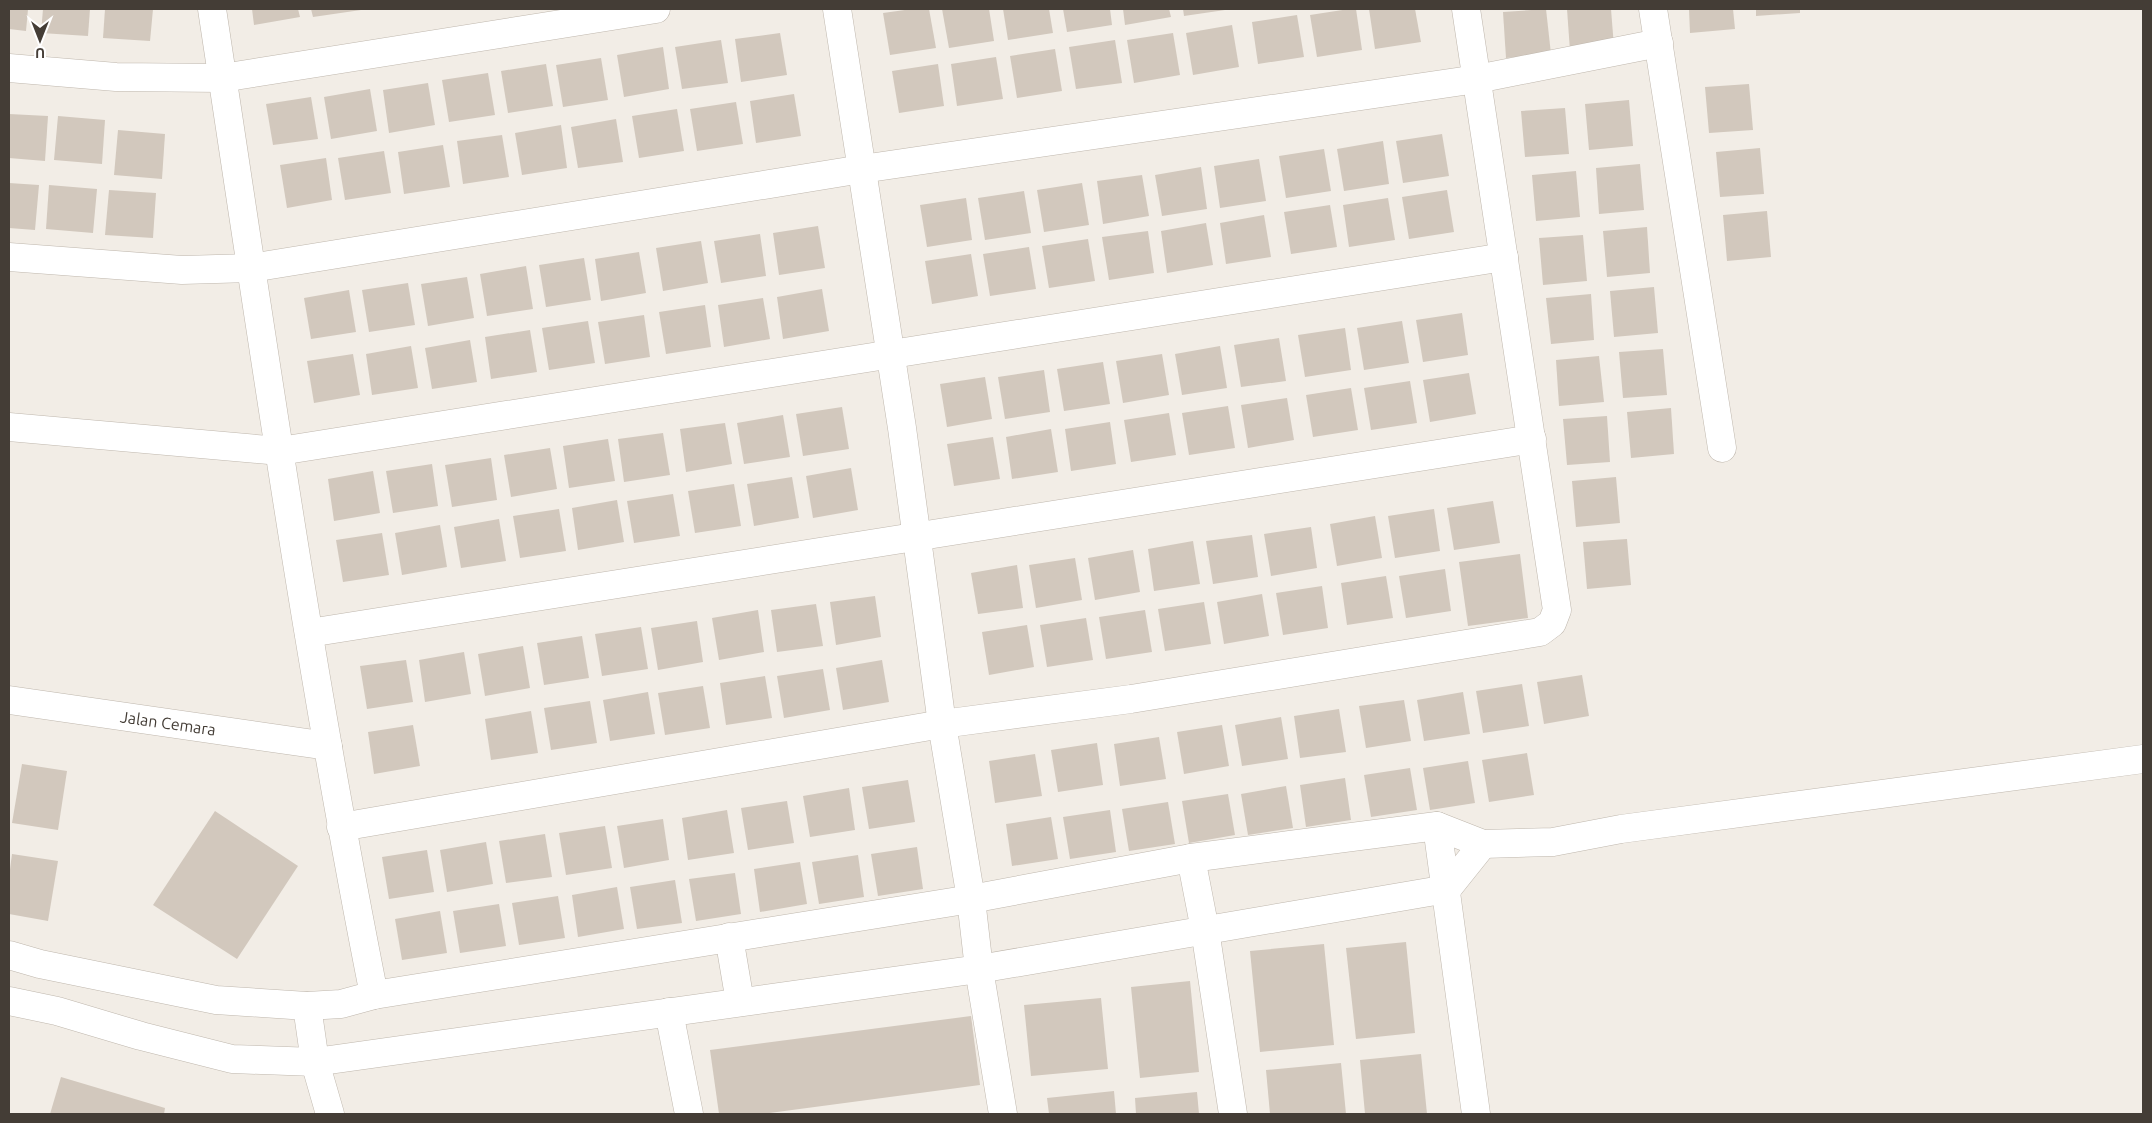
<svg xmlns="http://www.w3.org/2000/svg" width="2152" height="1123" viewBox="0 0 2152 1123" font-family="Ubuntu,sans-serif">
<style>
.building{fill:#d2c8bd}
.lines{fill:none;stroke-linecap:round;stroke-linejoin:round}
.minor-casing{stroke:#bfb7ad;stroke-width:29}
.minor{stroke:#fff;stroke-width:28}
.labels{text-anchor:middle;stroke-width:4;stroke-linejoin:round;paint-order:stroke}
.street-label{font-size:16px;fill:#443d36;stroke:#fff}
</style>
<rect width="100%" height="100%" fill="#f2ede6"/>
<g class="building">
<polygon points="9,9 28,9 26,31 9,29"/>
<polygon points="43,9 90,9 88,36 41,33"/>
<polygon points="105,9 153,9 150,41 103,38"/>
<polygon points="252,9 298,9 300,17 254,25"/>
<polygon points="311,9 361,9 361,10 313,17"/>
<polygon points="912,9 929,9 936,48 890,55 883,13"/>
<polygon points="942,9 989,9 994,41 949,48"/>
<polygon points="1003,9 1049,9 1053,33 1008,40"/>
<polygon points="1063,9 1110,9 1112,25 1067,32"/>
<polygon points="1123,9 1169,9 1171,17 1125,25"/>
<polygon points="1183,9 1225,9 1225,10 1184,16"/>
<polygon points="1349,9 1356,9 1362,50 1317,57 1310,15"/>
<polygon points="1369,9 1415,9 1421,42 1375,49"/>
<polygon points="1546,9 1551,54 1506,58 1503,12"/>
<polygon points="1567,9 1611,9 1614,47 1570,51"/>
<polygon points="1689,9 1733,9 1735,29 1690,33"/>
<polygon points="1756,9 1800,9 1800,13 1756,16"/>
<polygon points="1297,15 1304,57 1258,64 1252,22"/>
<polygon points="1232,25 1239,67 1193,75 1186,33"/>
<polygon points="780,33 787,75 741,82 735,39"/>
<polygon points="1173,33 1180,75 1134,83 1127,40"/>
<polygon points="721,40 728,83 682,89 675,47"/>
<polygon points="1115,40 1122,83 1076,89 1069,47"/>
<polygon points="663,47 669,89 624,97 617,55"/>
<polygon points="1055,49 1062,91 1017,98 1010,56"/>
<polygon points="996,57 1003,99 957,106 951,64"/>
<polygon points="601,58 608,100 563,107 556,65"/>
<polygon points="546,64 553,106 508,113 501,71"/>
<polygon points="938,64 944,106 899,113 892,71"/>
<polygon points="488,73 495,115 449,122 442,80"/>
<polygon points="428,83 435,125 389,133 383,90"/>
<polygon points="1749,84 1753,130 1709,133 1705,87"/>
<polygon points="370,89 377,131 331,139 324,97"/>
<polygon points="794,94 801,136 756,143 750,101"/>
<polygon points="311,97 318,139 273,145 266,104"/>
<polygon points="1629,100 1633,146 1589,150 1585,104"/>
<polygon points="736,102 743,144 697,151 690,109"/>
<polygon points="1565,108 1569,154 1525,157 1521,111"/>
<polygon points="677,109 684,151 639,158 632,116"/>
<polygon points="9,114 48,116 45,161 9,158"/>
<polygon points="58,116 105,120 102,164 54,160"/>
<polygon points="616,119 623,162 578,168 571,127"/>
<polygon points="561,125 567,168 522,175 515,133"/>
<polygon points="118,130 165,134 162,179 114,175"/>
<polygon points="1442,134 1449,176 1403,183 1396,141"/>
<polygon points="502,135 509,177 463,184 457,141"/>
<polygon points="1383,141 1389,184 1344,191 1337,149"/>
<polygon points="443,145 450,187 404,194 398,152"/>
<polygon points="1760,148 1764,194 1720,197 1716,152"/>
<polygon points="1324,149 1331,191 1286,198 1279,156"/>
<polygon points="384,151 391,193 345,200 338,158"/>
<polygon points="326,158 332,200 287,208 280,165"/>
<polygon points="1259,159 1266,201 1220,208 1214,166"/>
<polygon points="1640,164 1644,210 1599,214 1596,168"/>
<polygon points="1201,167 1207,209 1162,216 1155,175"/>
<polygon points="1576,171 1580,217 1536,221 1532,175"/>
<polygon points="1142,175 1149,216 1103,224 1097,181"/>
<polygon points="9,183 39,185 35,230 9,228"/>
<polygon points="1082,183 1089,225 1044,232 1037,190"/>
<polygon points="49,185 97,189 93,233 46,229"/>
<polygon points="109,190 156,193 153,238 105,235"/>
<polygon points="1447,190 1454,232 1409,239 1402,197"/>
<polygon points="1024,191 1031,233 985,240 978,198"/>
<polygon points="966,198 972,240 927,247 920,205"/>
<polygon points="1388,198 1395,240 1349,247 1343,205"/>
<polygon points="1330,205 1337,247 1291,254 1284,212"/>
<polygon points="1767,211 1771,257 1727,261 1723,215"/>
<polygon points="1264,215 1271,257 1226,264 1220,223"/>
<polygon points="1206,223 1213,265 1167,273 1161,231"/>
<polygon points="818,226 825,268 779,275 773,233"/>
<polygon points="1647,227 1650,273 1607,277 1603,231"/>
<polygon points="1148,231 1154,273 1109,280 1102,237"/>
<polygon points="760,234 766,276 721,283 714,241"/>
<polygon points="1583,235 1587,281 1543,285 1539,238"/>
<polygon points="1088,239 1095,281 1049,288 1042,246"/>
<polygon points="701,241 708,283 663,291 656,248"/>
<polygon points="1029,247 1036,289 990,296 983,254"/>
<polygon points="639,252 646,293 601,301 595,259"/>
<polygon points="971,254 978,296 932,304 925,261"/>
<polygon points="584,258 591,300 546,307 539,265"/>
<polygon points="526,266 533,309 487,316 480,274"/>
<polygon points="467,277 474,318 428,326 421,284"/>
<polygon points="408,283 415,325 369,332 362,290"/>
<polygon points="1654,287 1658,333 1614,337 1610,291"/>
<polygon points="822,289 829,331 783,339 777,297"/>
<polygon points="349,290 356,332 311,339 304,298"/>
<polygon points="1591,294 1594,340 1551,344 1546,298"/>
<polygon points="763,298 770,339 724,347 718,305"/>
<polygon points="705,305 711,347 666,354 659,312"/>
<polygon points="1462,313 1468,355 1423,362 1416,320"/>
<polygon points="644,315 650,357 605,364 598,322"/>
<polygon points="588,321 595,363 549,370 542,328"/>
<polygon points="1402,321 1409,363 1364,370 1357,328"/>
<polygon points="1345,328 1351,370 1305,377 1298,335"/>
<polygon points="530,330 537,372 491,379 485,337"/>
<polygon points="1279,338 1286,381 1241,387 1234,345"/>
<polygon points="470,340 477,382 432,389 425,348"/>
<polygon points="411,346 418,388 372,395 366,354"/>
<polygon points="1220,346 1227,388 1182,395 1175,354"/>
<polygon points="1663,349 1667,395 1623,398 1619,352"/>
<polygon points="353,354 360,395 314,403 307,361"/>
<polygon points="1162,354 1169,395 1123,403 1116,361"/>
<polygon points="1599,356 1604,402 1559,406 1556,360"/>
<polygon points="1103,362 1110,404 1064,411 1057,369"/>
<polygon points="1044,370 1050,412 1005,419 998,377"/>
<polygon points="1469,373 1476,414 1430,422 1423,380"/>
<polygon points="985,377 992,419 947,427 940,384"/>
<polygon points="1410,381 1417,423 1371,430 1364,388"/>
<polygon points="1351,388 1358,430 1313,437 1306,395"/>
<polygon points="1287,398 1294,440 1248,448 1241,405"/>
<polygon points="1228,406 1235,448 1189,455 1182,413"/>
<polygon points="842,407 849,449 803,456 796,414"/>
<polygon points="1671,408 1674,454 1631,458 1627,412"/>
<polygon points="1169,413 1176,455 1131,462 1124,420"/>
<polygon points="783,415 790,457 744,464 737,423"/>
<polygon points="1607,416 1610,462 1567,465 1563,419"/>
<polygon points="1110,422 1116,464 1071,471 1065,429"/>
<polygon points="725,423 732,464 686,472 680,429"/>
<polygon points="1051,429 1058,472 1012,479 1006,437"/>
<polygon points="663,433 670,475 624,482 618,439"/>
<polygon points="993,437 1000,479 954,486 947,444"/>
<polygon points="608,439 615,481 569,488 563,446"/>
<polygon points="550,448 557,489 511,497 504,455"/>
<polygon points="491,458 497,500 452,507 445,465"/>
<polygon points="432,464 438,506 393,513 386,471"/>
<polygon points="851,468 858,510 813,518 806,476"/>
<polygon points="373,471 380,513 334,521 328,479"/>
<polygon points="792,477 799,518 754,526 747,484"/>
<polygon points="1616,477 1620,523 1576,527 1572,481"/>
<polygon points="734,484 741,526 695,533 688,491"/>
<polygon points="673,494 680,536 634,543 627,501"/>
<polygon points="617,500 624,542 578,550 572,508"/>
<polygon points="1493,501 1500,543 1454,550 1447,508"/>
<polygon points="559,509 566,551 520,558 513,516"/>
<polygon points="1434,509 1440,551 1395,558 1388,516"/>
<polygon points="1375,516 1382,558 1337,566 1330,524"/>
<polygon points="499,519 506,561 461,568 454,527"/>
<polygon points="440,525 447,567 402,575 395,533"/>
<polygon points="1311,527 1317,568 1271,576 1264,534"/>
<polygon points="382,533 389,575 343,582 336,540"/>
<polygon points="1252,535 1258,577 1213,584 1206,541"/>
<polygon points="1627,539 1631,585 1587,589 1583,542"/>
<polygon points="1193,541 1200,584 1154,591 1148,549"/>
<polygon points="1133,550 1140,592 1095,600 1088,558"/>
<polygon points="1520,554 1528,618 1468,626 1459,562"/>
<polygon points="1075,558 1082,600 1036,608 1029,565"/>
<polygon points="1017,565 1023,608 978,614 971,573"/>
<polygon points="1445,569 1451,611 1406,618 1399,576"/>
<polygon points="1386,576 1393,618 1347,625 1341,583"/>
<polygon points="1322,586 1328,628 1283,635 1276,593"/>
<polygon points="1262,594 1269,636 1224,644 1217,602"/>
<polygon points="875,596 881,637 836,645 830,602"/>
<polygon points="1204,602 1211,644 1165,651 1158,609"/>
<polygon points="816,604 823,646 777,652 771,610"/>
<polygon points="758,610 764,652 719,660 712,618"/>
<polygon points="1145,610 1152,652 1106,659 1099,617"/>
<polygon points="1086,618 1093,660 1047,667 1040,625"/>
<polygon points="697,621 703,662 658,670 651,628"/>
<polygon points="1027,625 1034,667 989,675 982,632"/>
<polygon points="641,627 648,669 602,676 595,634"/>
<polygon points="582,636 589,678 544,685 537,643"/>
<polygon points="523,646 530,688 485,696 478,654"/>
<polygon points="464,652 471,694 425,702 419,660"/>
<polygon points="406,660 413,702 367,709 360,666"/>
<polygon points="882,660 889,702 843,710 836,668"/>
<polygon points="823,669 830,710 784,718 777,676"/>
<polygon points="1582,675 1589,716 1544,724 1537,682"/>
<polygon points="765,676 772,718 726,725 720,683"/>
<polygon points="1522,684 1529,726 1483,733 1476,691"/>
<polygon points="703,686 710,728 665,735 658,693"/>
<polygon points="648,692 655,734 610,741 603,700"/>
<polygon points="1463,692 1470,734 1424,741 1417,700"/>
<polygon points="1404,700 1411,741 1366,748 1359,706"/>
<polygon points="590,701 597,743 551,750 544,708"/>
<polygon points="1339,709 1346,752 1300,758 1294,716"/>
<polygon points="531,711 538,753 491,760 485,719"/>
<polygon points="1281,717 1288,759 1242,766 1235,725"/>
<polygon points="413,725 420,766 374,774 368,732"/>
<polygon points="1222,725 1229,766 1184,774 1177,732"/>
<polygon points="1159,737 1166,779 1120,786 1114,744"/>
<polygon points="1097,743 1103,785 1058,792 1051,750"/>
<polygon points="1527,753 1534,795 1489,802 1482,760"/>
<polygon points="1035,754 1042,796 995,803 989,761"/>
<polygon points="1468,761 1475,803 1430,810 1423,768"/>
<polygon points="22,764 67,771 58,830 12,823"/>
<polygon points="1410,768 1417,810 1371,817 1364,775"/>
<polygon points="1345,778 1351,820 1306,827 1300,785"/>
<polygon points="908,780 915,822 869,829 862,787"/>
<polygon points="1286,786 1293,828 1248,835 1241,794"/>
<polygon points="849,788 855,830 810,837 803,796"/>
<polygon points="1228,794 1235,835 1189,843 1182,801"/>
<polygon points="787,801 794,843 748,850 741,808"/>
<polygon points="1168,802 1175,844 1129,851 1122,809"/>
<polygon points="727,810 734,853 688,860 682,818"/>
<polygon points="1110,810 1116,852 1070,859 1063,817"/>
<polygon points="215,811 298,866 237,959 153,905"/>
<polygon points="1051,817 1058,859 1012,866 1006,824"/>
<polygon points="663,819 669,860 624,868 617,826"/>
<polygon points="605,826 612,868 566,875 559,833"/>
<polygon points="545,834 552,877 506,883 499,841"/>
<polygon points="486,842 493,884 447,892 440,850"/>
<polygon points="917,847 923,889 878,896 871,854"/>
<polygon points="427,850 434,892 389,899 382,857"/>
<polygon points="12,854 58,861 48,921 9,914 9,877"/>
<polygon points="858,855 864,897 819,904 812,862"/>
<polygon points="800,862 807,904 760,912 754,869"/>
<polygon points="735,873 741,914 696,921 689,879"/>
<polygon points="675,880 682,923 637,929 630,887"/>
<polygon points="617,887 624,929 578,937 572,895"/>
<polygon points="558,896 565,938 519,945 512,903"/>
<polygon points="499,904 506,946 460,953 453,911"/>
<polygon points="440,911 447,953 402,960 395,919"/>
<polygon points="1406,942 1415,1033 1356,1039 1346,948"/>
<polygon points="1324,944 1334,1045 1260,1052 1250,951"/>
<polygon points="1190,981 1199,1072 1140,1078 1131,987"/>
<polygon points="1101,998 1108,1069 1031,1076 1024,1005"/>
<polygon points="971,1016 980,1085 762,1114 719,1114 710,1050"/>
<polygon points="1421,1054 1427,1114 1365,1114 1360,1060"/>
<polygon points="1341,1063 1346,1114 1270,1114 1266,1070"/>
<polygon points="61,1077 165,1108 164,1114 50,1114"/>
<polygon points="1114,1091 1116,1114 1049,1114 1047,1098"/>
<polygon points="1197,1092 1199,1114 1136,1114 1135,1098"/>
</g>
<g class="lines">
<g class="minor-casing">
<g id="minor">
<path d="M212,9C262,338 309,668 374,995"/>
<polyline points="837,9 902,428 942,724 971,899 979,969 1003,1114"/>
<polyline points="1653,9 1722,448"/>
<polyline points="9,68 116,77 222,78 656,9"/>
<polyline points="9,257 182,270 251,268 862,169 1477,79 1659,43"/>
<polyline points="9,427 280,451 1504,257"/>
<polyline points="309,633 1532,439"/>
<polyline points="9,700 328,746"/>
<polyline points="1437,826 1476,1114"/>
<polyline points="341,827 942,724 1131,699 1540,632 1552,623 1557,610 1466,9"/>
<polyline points="1191,858 1205,930 1233,1114"/>
<polyline points="729,937 740,1002"/>
<polyline points="9,955 40,964 216,1000 307,1006 341,1004 374,995 971,899 1191,858 1290,845 1437,826 1483,844 1553,842 1621,829 2143,759"/>
<polyline points="9,1001 57,1011 141,1036 232,1059 315,1062 979,969 1447,889 1483,844"/>
<polyline points="307,1006 315,1062 330,1114"/>
<polyline points="669,1012 689,1114"/>
</g>
</g>
<use href="#minor" class="minor"/>
</g>
<g class="labels">
<g class="street-label">
<text transform="translate(168 723) rotate(8)" y="6">Jalan Cemara</text>
</g>
</g>
<rect width="2152" height="1123" fill="none" stroke="#443d36" stroke-width="20"/>
<g transform="translate(40 40) rotate(180)" stroke="#ffffff" stroke-width="4" paint-order="stroke">
<path d="M0-4L9 19L0 12L-9 19Z" fill="#443d36"/>
<text y="-8" font-size="14" font-weight="bold" text-anchor="middle" fill="#443d36">U</text>
</g>
</svg>
